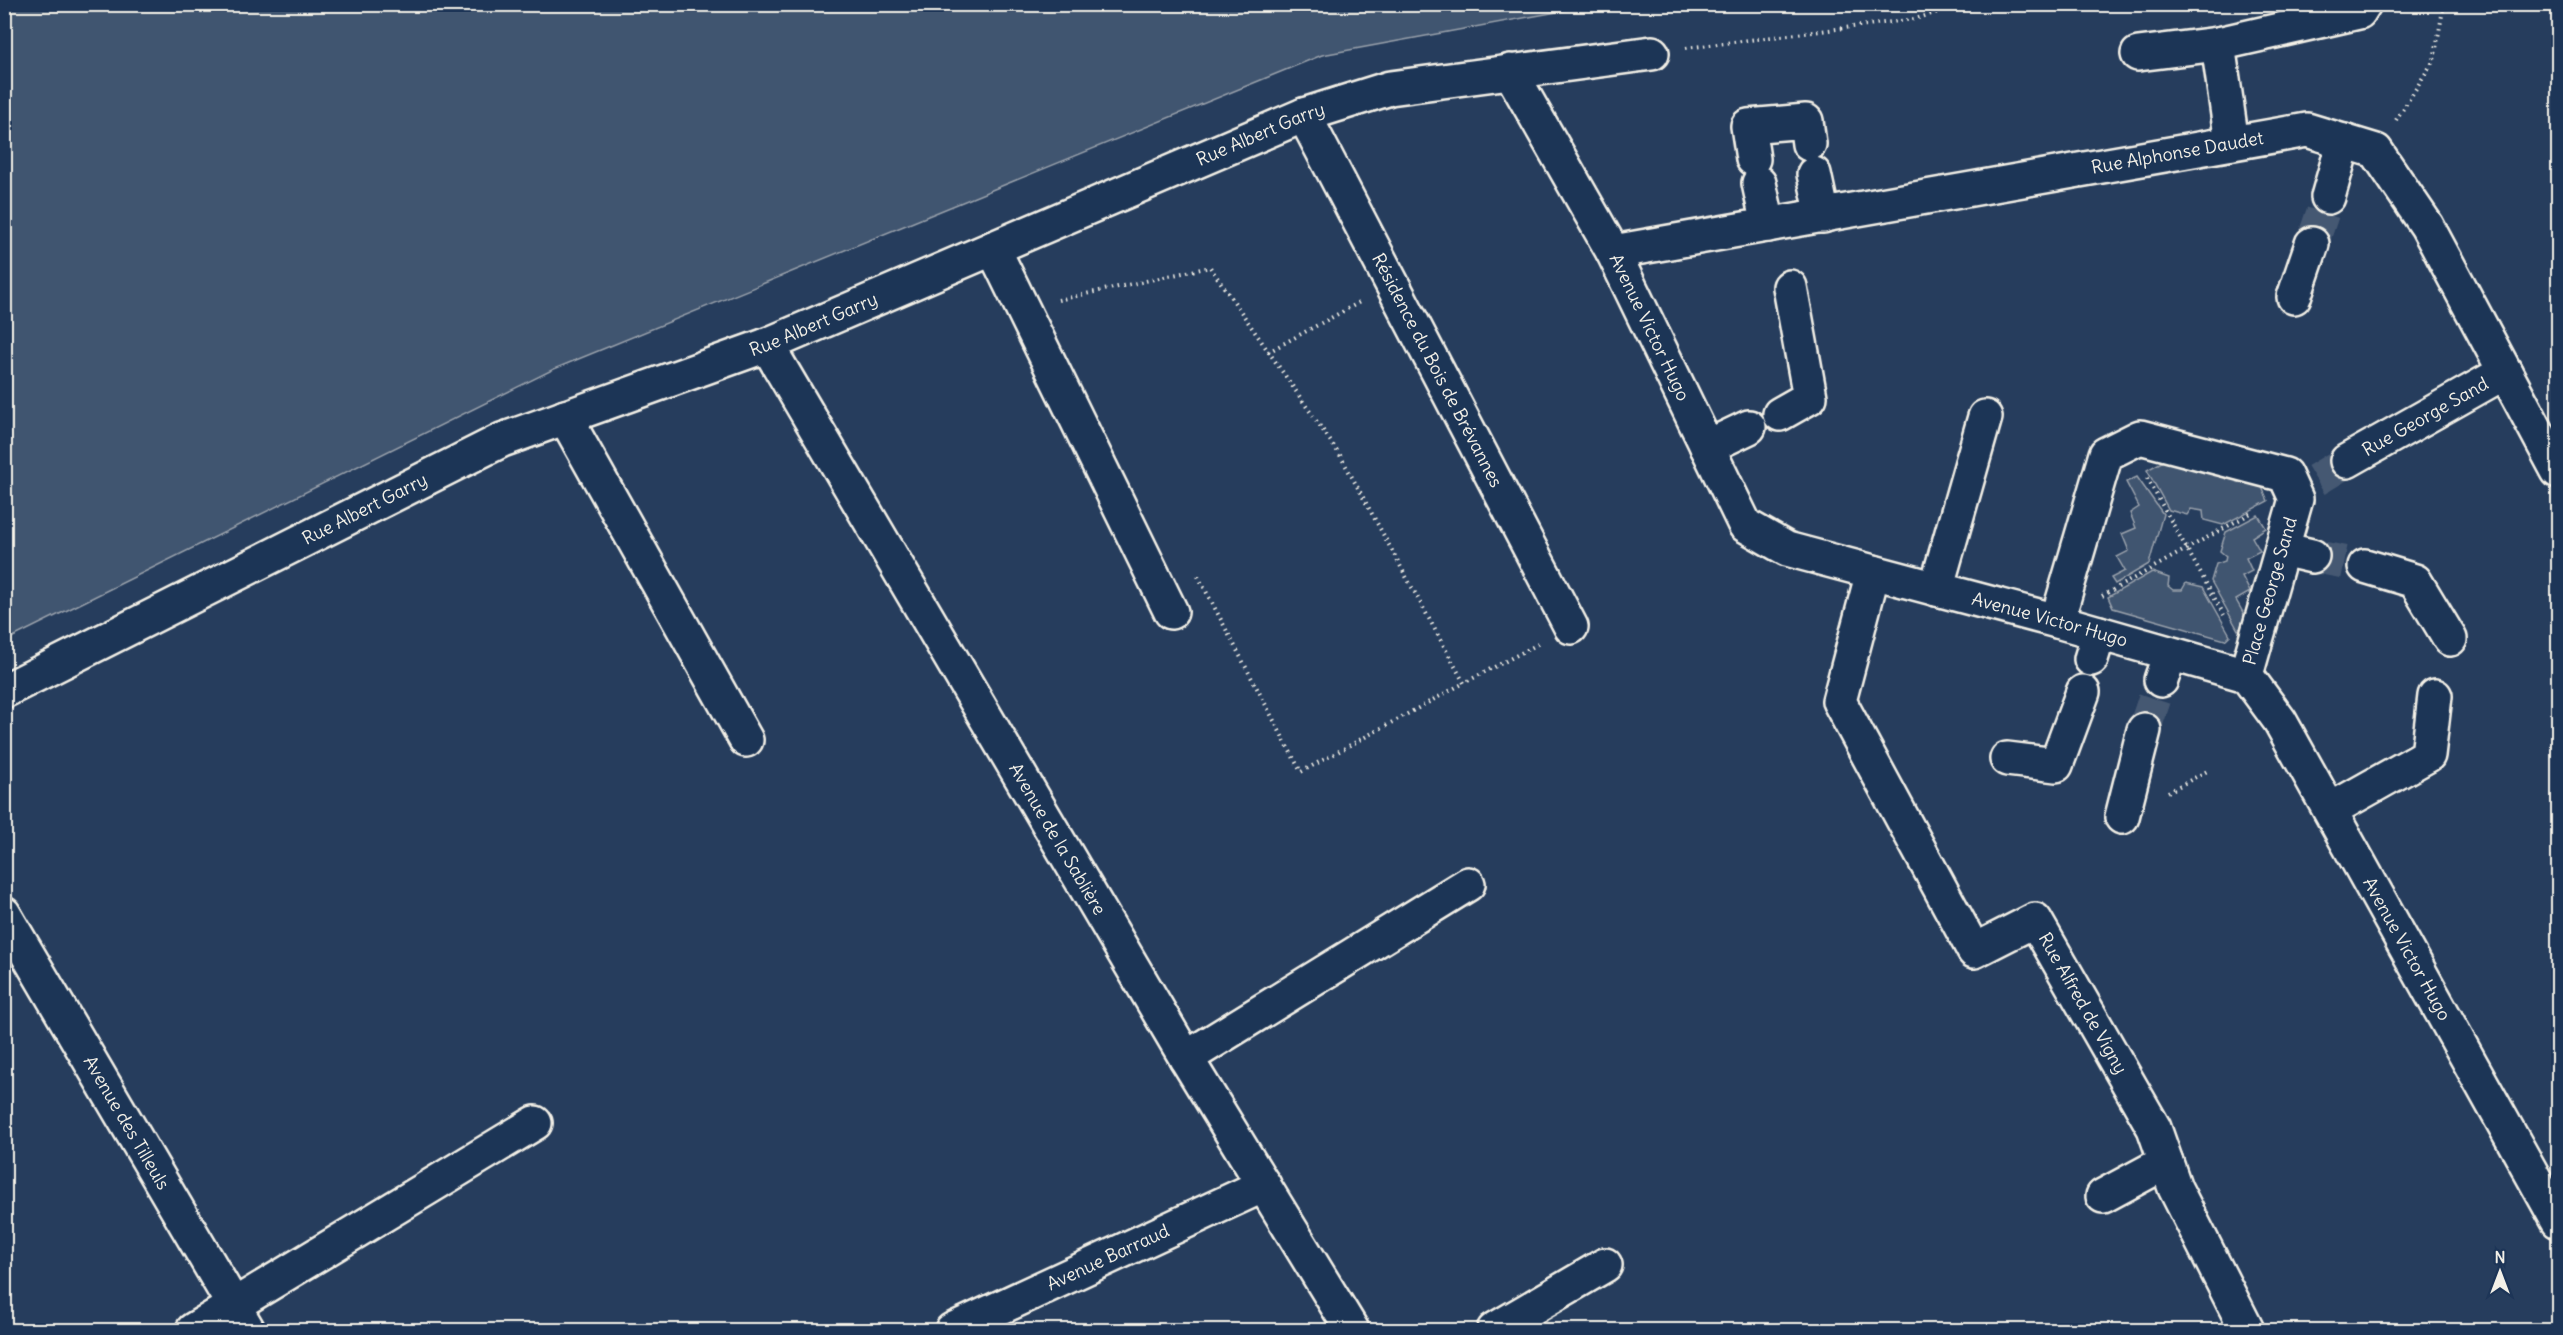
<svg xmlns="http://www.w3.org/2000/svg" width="2563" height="1335" viewBox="0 0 2563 1335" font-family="Delius,sans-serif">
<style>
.green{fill:#40546f;stroke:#9aa2ac;stroke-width:1.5}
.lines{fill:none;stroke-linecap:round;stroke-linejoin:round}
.minor-tunnel{stroke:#455872;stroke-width:33;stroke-dasharray:33 16;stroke-linecap:butt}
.minor-casing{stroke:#f4f1e8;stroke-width:38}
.path{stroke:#f4f1e8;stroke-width:4;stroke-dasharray:1.5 4.5;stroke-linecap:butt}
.minor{stroke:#1d3557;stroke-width:33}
.labels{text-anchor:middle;stroke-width:4.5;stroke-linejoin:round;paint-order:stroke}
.street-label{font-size:18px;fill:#f4f1e8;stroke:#1d3557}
</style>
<rect width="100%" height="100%" fill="#263d5d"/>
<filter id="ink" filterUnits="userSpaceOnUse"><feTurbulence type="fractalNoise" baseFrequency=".0167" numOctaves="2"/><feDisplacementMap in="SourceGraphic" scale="12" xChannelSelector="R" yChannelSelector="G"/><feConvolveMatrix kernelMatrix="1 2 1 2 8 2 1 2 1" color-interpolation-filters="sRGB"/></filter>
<g filter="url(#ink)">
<g class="green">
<polygon points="5,4 1595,4 1595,5 1322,55 554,369 5,641"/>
<polygon points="2167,459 2262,487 2268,501 2223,525 2204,520 2203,511 2191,509 2187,515 2169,510 2147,470"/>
<polygon points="2137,477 2163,514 2149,564 2115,584 2111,578 2125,571 2117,557 2129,551 2122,534 2136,528 2130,513 2139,507 2126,482"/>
<polygon points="2258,515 2266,528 2252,537 2260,551 2246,558 2252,571 2242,576 2250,592 2236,600 2249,623 2238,630 2211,581 2216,564 2225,561 2226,556 2220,551 2226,532"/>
<polygon points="2152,572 2169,578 2168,586 2173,590 2182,590 2186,583 2203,587 2230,635 2225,640 2113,608 2108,597"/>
</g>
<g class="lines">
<g class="minor-tunnel">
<polyline points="2312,244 2328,197"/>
<polyline points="2316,480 2347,461"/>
<polyline points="2312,556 2365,566"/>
<polyline points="2144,730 2161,680"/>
</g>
<g class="minor-casing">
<g id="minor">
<polyline points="2218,44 2232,143"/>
<polyline points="2138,54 2218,44 2359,12 2364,4"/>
<path id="s1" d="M1510,71L1613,252L1745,525L1787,549L2057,621L2246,675L2280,721L2558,1221"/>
<path id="s2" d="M1304,115L1571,627"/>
<polyline points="1753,159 1748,126 1806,121 1809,144"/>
<polyline points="1814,174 1823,216"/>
<polyline points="1759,183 1768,225"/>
<polyline points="2328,197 2344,141"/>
<polyline points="993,248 1171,612"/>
<path id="s3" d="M1613,252L2307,130L2376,151L2427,226L2558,471"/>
<polyline points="2294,297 2312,244"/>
<path id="s4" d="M767,345L1186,1058L1352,1330"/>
<polyline points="1780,414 1810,397 1790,287"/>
<polyline points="565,417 746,740"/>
<polyline points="1707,447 1749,427"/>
<path id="s5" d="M2347,461L2505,372"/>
<polyline points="2282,549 2312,556"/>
<polyline points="2365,566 2415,581 2450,639"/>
<path id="s6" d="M1873,572L1839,701L1974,951L2035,920L2154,1128L2175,1188L2247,1330"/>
<polyline points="1936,589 1985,417"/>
<polyline points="2057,621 2106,454 2140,437 2285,475 2296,499 2246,675"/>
<polyline points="2091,659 2099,633"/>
<polyline points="2161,680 2170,654"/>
<path id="s7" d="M4,691L502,440L767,345L1304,115L1390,88L1652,53"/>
<polyline points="2007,759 2056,765 2083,692"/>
<polyline points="2330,810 2428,755 2435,696"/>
<polyline points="2122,817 2144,730"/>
<path id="s8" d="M4,914L248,1330"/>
<polyline points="1186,1058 1468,884"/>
<polyline points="2103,1196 2166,1162"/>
<polyline points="193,1330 535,1123"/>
<path id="s9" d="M952,1330L1264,1185"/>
<polyline points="1494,1330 1605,1265"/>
</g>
</g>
<g class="path">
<polyline points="1686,48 1915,19 1964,4"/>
<polyline points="2396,120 2434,60 2444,4"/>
<polyline points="1058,300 1210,267 1340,455 1464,683 1538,644"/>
<polyline points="1268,352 1360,302"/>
<polyline points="2147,478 2224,615"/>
<polyline points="1198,576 1301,772 1464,683"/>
<polyline points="2102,596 2253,512"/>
<polyline points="2168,792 2209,770"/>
</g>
<use href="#minor" class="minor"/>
</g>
</g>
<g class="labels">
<g class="street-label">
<text dy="6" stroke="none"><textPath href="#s7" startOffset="1376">Rue Albert Garry</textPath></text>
<text dy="6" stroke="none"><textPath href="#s3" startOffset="573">Rue Alphonse Daudet</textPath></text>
<text dy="6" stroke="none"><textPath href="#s7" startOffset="890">Rue Albert Garry</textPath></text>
<text dy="6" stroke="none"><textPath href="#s1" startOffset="292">Avenue Victor Hugo</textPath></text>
<text dy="6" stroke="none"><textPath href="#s2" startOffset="288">Résidence du Bois de Brévannes</textPath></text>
<text dy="6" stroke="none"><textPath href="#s5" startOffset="90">Rue George Sand</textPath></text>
<text dy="6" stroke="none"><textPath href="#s7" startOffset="404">Rue Albert Garry</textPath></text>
<text transform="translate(2270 591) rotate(-74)" y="6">Place George Sand</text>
<text dy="6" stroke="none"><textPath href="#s1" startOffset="832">Avenue Victor Hugo</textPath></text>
<text dy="6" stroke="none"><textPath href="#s4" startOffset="573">Avenue de la Sablière</textPath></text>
<text dy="6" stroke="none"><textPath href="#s1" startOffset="1354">Avenue Victor Hugo</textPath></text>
<text dy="6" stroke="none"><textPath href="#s6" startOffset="582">Rue Alfred de Vigny</textPath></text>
<text dy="6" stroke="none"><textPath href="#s8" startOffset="242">Avenue des Tilleuls</textPath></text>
<text dy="6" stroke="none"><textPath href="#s9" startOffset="172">Avenue Barraud</textPath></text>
</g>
</g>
<rect width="2563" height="1335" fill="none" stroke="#1d3557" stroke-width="24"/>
<rect x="12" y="12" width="2539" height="1311" fill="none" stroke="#f4f1e8" stroke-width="2" filter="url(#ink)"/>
<g transform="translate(2500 1272)" stroke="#1d3557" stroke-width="4.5" paint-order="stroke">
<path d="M0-4.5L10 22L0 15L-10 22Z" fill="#f4f1e8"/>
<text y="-9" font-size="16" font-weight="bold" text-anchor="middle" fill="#f4f1e8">N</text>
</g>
</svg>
